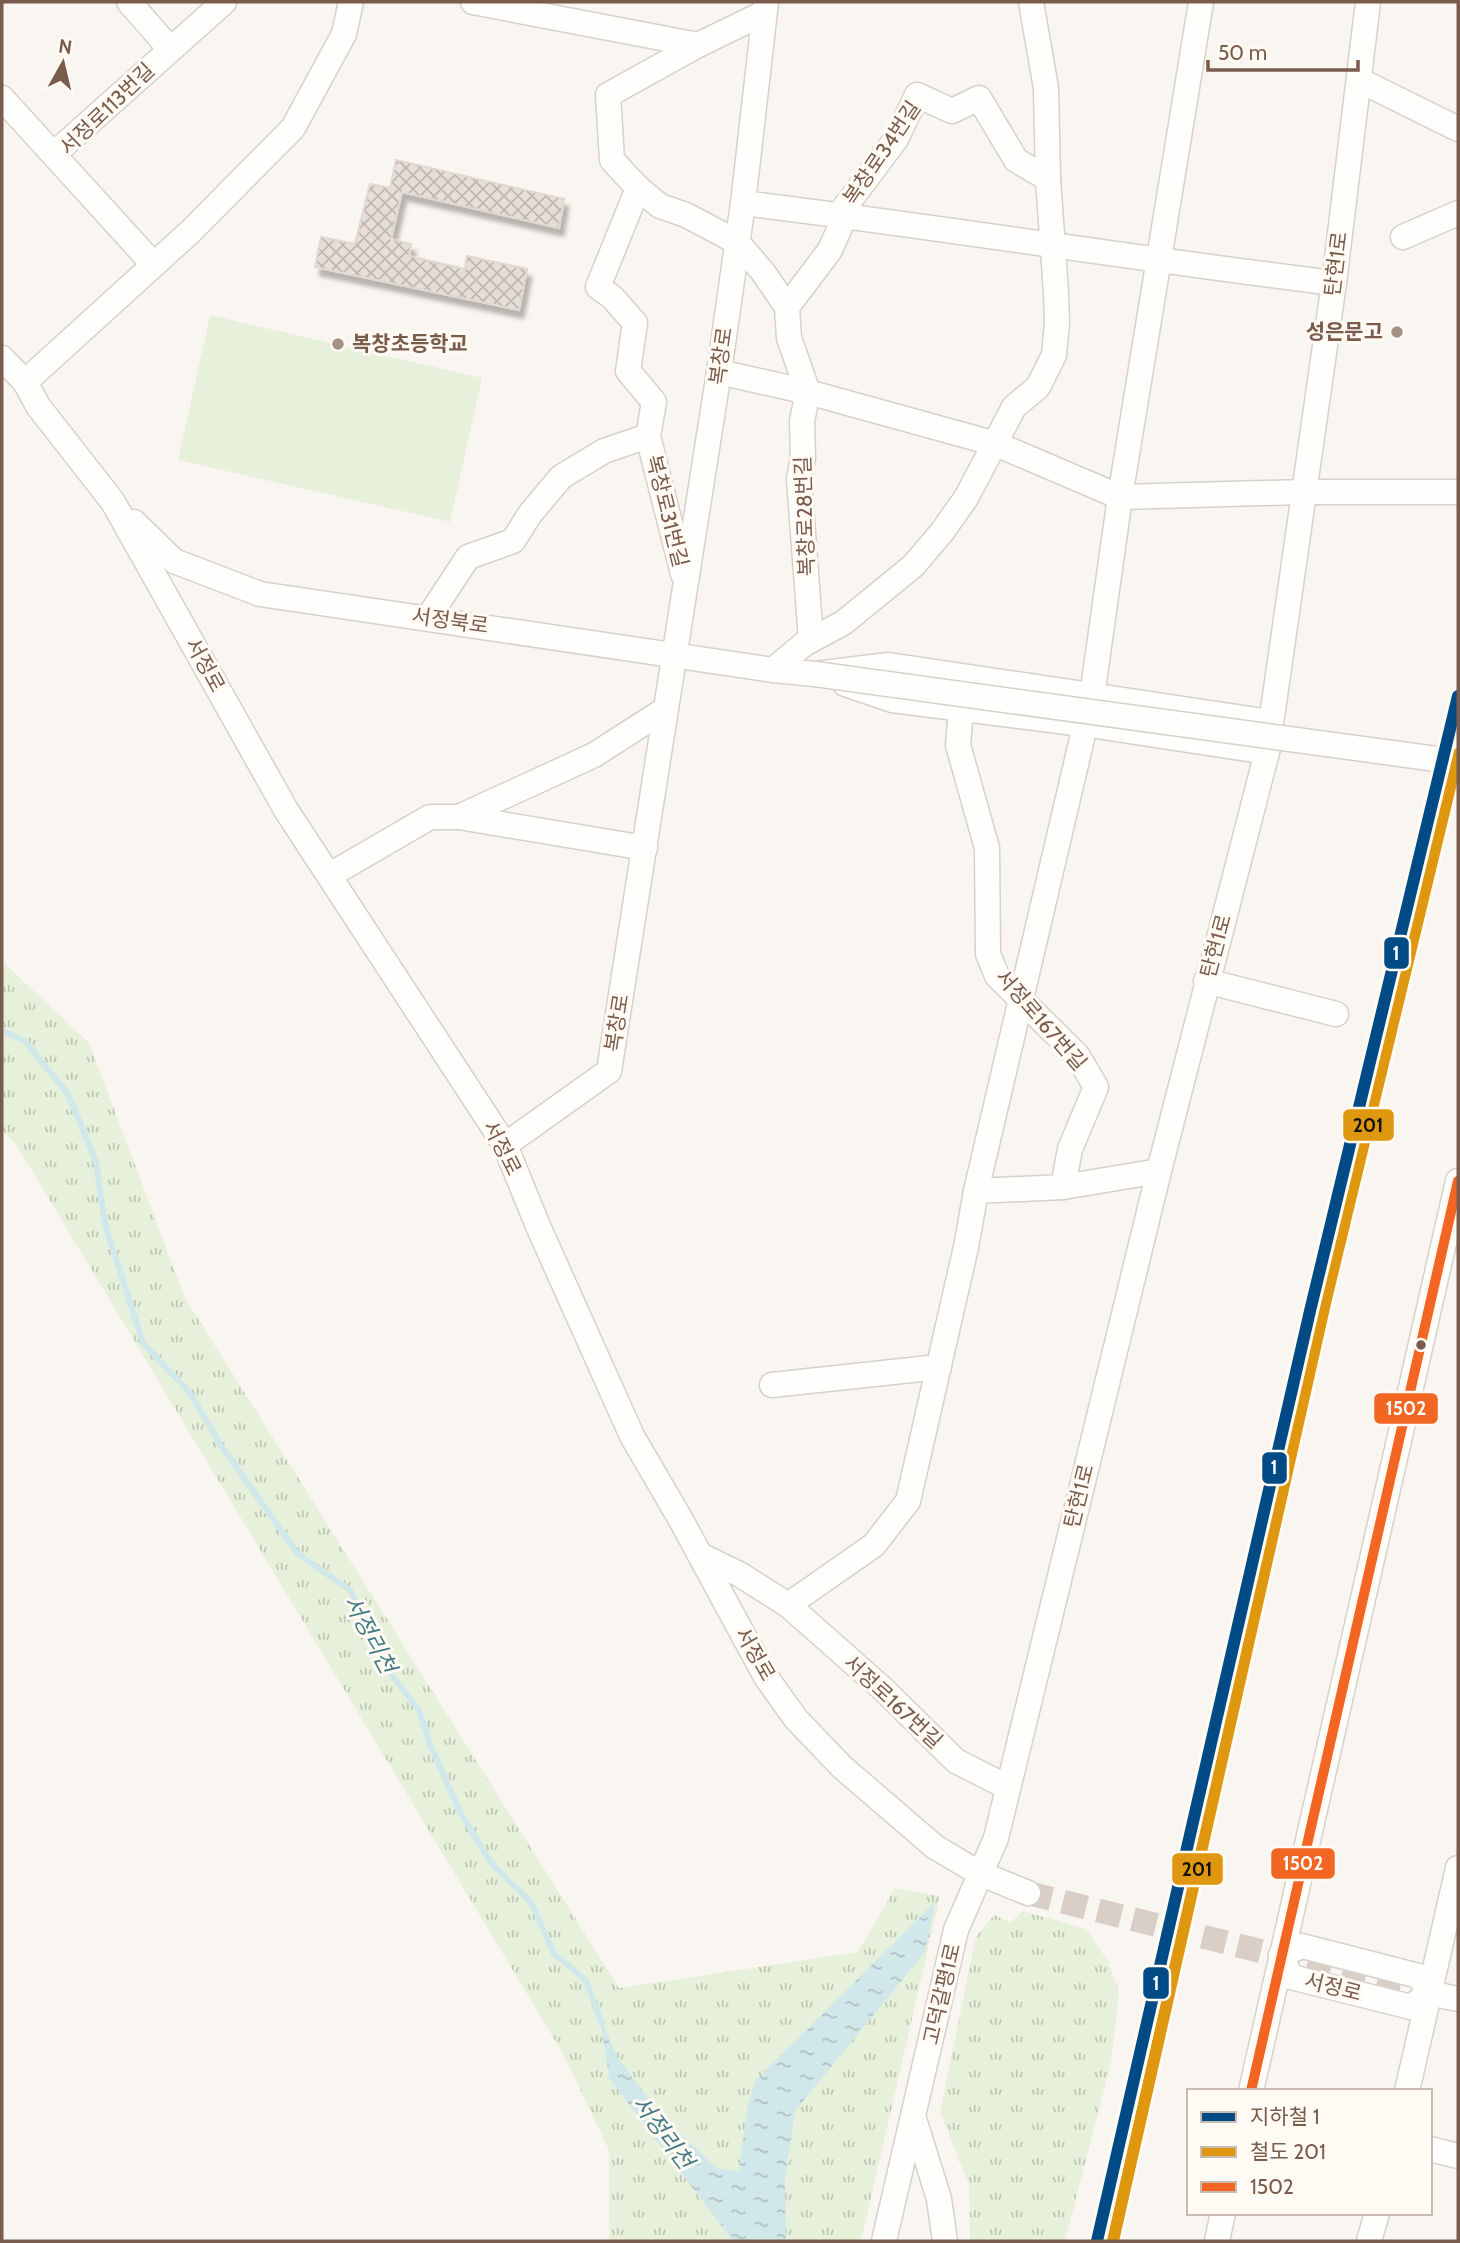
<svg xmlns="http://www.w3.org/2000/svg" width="1460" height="2243" viewBox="0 0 1460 2243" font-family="Cabin,'Noto Sans KR',sans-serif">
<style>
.park{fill:url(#park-tufts)}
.garden{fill:#e7f0db}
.water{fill:url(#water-ripples)}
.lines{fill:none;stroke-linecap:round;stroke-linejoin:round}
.stream{stroke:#d0e8ea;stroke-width:6}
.building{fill:url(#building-cross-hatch);stroke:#e2d8d2;stroke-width:2;filter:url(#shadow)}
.minor-tunnel{stroke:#d9cfc7;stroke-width:24;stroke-dasharray:24 12;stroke-linecap:butt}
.minor-casing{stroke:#d7d1cb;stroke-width:27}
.minor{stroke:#fefefd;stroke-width:24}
.minor-bridge-casing{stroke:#d7d1cb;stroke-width:27;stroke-linecap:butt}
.minor-bridge{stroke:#fefefd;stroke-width:24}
.bus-1-casing{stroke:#fffaf3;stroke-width:16}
.bus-1{stroke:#f26522;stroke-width:10}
.rail-1-casing{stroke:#fffaf3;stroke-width:18}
.rail-1{stroke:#de970f;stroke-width:12}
.metro-1-casing{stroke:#fffaf3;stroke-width:18}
.metro-1{stroke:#004a85;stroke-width:12}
.poi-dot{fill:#a69286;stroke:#fffaf3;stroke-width:2.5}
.bus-dot{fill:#7a5c4d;stroke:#fffaf3;stroke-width:2.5}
.labels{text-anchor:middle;stroke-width:6;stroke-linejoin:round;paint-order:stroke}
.street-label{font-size:21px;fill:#7a5c4d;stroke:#fffaf3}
.poi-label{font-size:21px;font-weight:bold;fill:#7a5c4d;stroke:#fffaf3;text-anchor:end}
.water-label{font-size:23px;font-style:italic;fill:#437c86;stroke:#fffaf3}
.line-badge{stroke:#fffaf3;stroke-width:2.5}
.badge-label{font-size:19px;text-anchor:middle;font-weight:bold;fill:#fff}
.pale-badge-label{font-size:19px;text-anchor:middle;font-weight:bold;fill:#111}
</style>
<defs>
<pattern id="park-tufts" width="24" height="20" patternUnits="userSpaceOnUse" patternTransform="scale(1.75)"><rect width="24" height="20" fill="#e7f0db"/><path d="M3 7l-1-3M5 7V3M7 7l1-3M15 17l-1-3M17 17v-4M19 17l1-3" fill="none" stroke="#c0c6b4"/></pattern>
<pattern id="water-ripples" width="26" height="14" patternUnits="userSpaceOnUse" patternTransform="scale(1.75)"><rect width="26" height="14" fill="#d0e8ea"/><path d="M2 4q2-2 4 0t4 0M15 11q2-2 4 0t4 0" fill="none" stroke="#aebfc0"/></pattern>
<pattern id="building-cross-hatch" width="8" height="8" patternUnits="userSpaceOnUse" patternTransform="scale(1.75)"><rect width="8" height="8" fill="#e6ded7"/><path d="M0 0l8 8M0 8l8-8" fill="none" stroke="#bfb7b1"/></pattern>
<filter id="shadow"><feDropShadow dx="4.5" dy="8" stdDeviation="2" flood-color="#0004"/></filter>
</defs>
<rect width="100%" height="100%" fill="#f9f5f0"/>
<g class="park">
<polygon points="2,961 89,1043 185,1298 619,1988 858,1952 895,1888 940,1896 861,2241 609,2241 609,2150 562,2052 16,1144 2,1130"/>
<polygon points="1023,1911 1086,1929 1108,1961 1119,1993 1111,2063 1065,2241 970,2241 969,2185 940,2112 976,1937 994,1915 1011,1922"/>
</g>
<polygon class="garden" points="210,315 482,378 450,522 178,460"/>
<polygon class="water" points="935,1902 925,1952 795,2111 785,2179 786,2241 733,2241 609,2078 600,2018 618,2058 660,2114 717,2168 739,2172 748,2103 756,2080"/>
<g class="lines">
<polyline class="stream" points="2,1031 24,1040 68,1094 96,1162 105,1224 143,1343 190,1393 222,1447 298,1554 350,1590 385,1667 419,1710 431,1747 461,1814 492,1864 531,1902 554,1954 586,1980 602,2024"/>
</g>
<polygon class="building" points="396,160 564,199 559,228 402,192 391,239 411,244 409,256 465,269 467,256 527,269 519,310 315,267 321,237 355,244 370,184 390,188"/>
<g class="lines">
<polyline class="minor-tunnel" points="1028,1893 1429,1993"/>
<g class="minor-casing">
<g id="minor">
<polyline points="129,2 170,49"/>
<polyline points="473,2 698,45 764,13"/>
<polyline points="1359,80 1458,129"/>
<polyline points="2,98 154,265"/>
<polyline points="54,154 224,2"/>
<polyline points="638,188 612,160 608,95 698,45"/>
<path d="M743,203C940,227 1136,259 1334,283"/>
<polyline points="839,215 896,139 917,95 952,111 979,98 1016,160 1048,179"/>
<polyline points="1403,237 1458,213"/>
<polyline points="2,358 25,382 38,406 113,502 286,810 505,1145 538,1226 632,1436 681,1520 766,1677 796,1719 842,1767 935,1847 979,1873 1028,1893"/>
<polyline points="719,372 808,392 996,444 1120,497 1304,492 1458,492"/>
<polyline points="25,382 190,232 293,128 344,34 351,2"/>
<polyline points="648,436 683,574"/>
<polyline points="134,522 174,561 260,594 773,670 815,674 889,665 1270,722"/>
<polyline points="428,618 468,557 513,541 530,514 561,477 604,451 648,436 654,402 628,371 635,323 612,297 598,287 638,188 660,206 686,215 737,242 763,272 787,307"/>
<polyline points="811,640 799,479 803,458 802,421 808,392 789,338 787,307 830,250 845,216"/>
<polyline points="773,670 804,644 843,623 913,566 942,532 966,498 1014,407 1038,387 1054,355 1057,323 1056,292 1048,179 1046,88 1031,2"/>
<polyline points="845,684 892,700 1090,725 1267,752"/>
<polyline points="459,817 594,755 666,709"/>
<polyline points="330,875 430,817 459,817 645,848"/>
<polyline points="1206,981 1336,1014"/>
<polyline points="505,1145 609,1071 719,372 743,203 766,2"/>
<polyline points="1063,1187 1159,1171"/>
<polyline points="976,1191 1092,696 1120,497 1201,2"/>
<polyline points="772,1385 939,1367"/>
<polyline points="700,1555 739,1574 788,1605 874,1545 908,1501 966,1247 976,1191 1063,1187 1070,1149 1096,1087 1077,1055 997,976 988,954 987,848 958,745 961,709"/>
<polyline points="788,1605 883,1689 956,1761 1007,1787"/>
<polyline points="1429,1993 1411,2007 1291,1977 1281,1955 1302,1946 1419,1976 1429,1993 1458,1999"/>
<polyline points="1251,2091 1458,1181"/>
<polyline points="1407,2091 1458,1868"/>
<polyline points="915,2122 939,2199 945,2241"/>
<polyline points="1430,2149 1458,2156"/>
<polyline points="884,2241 956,1930 996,1838 1159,1171 1267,752 1334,283 1368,2"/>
<polyline points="1217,2241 1223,2213"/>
<polyline points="1369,2241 1377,2213"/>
</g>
</g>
<use href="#minor" class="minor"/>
<g class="minor-bridge-casing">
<polyline id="minor-bridge" points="815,674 1458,762"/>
</g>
<use href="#minor-bridge" class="minor-bridge"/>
<g class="bus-1-casing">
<polyline id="bus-1" points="1251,2091 1458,1181"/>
</g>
<use href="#bus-1" class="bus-1"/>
<g class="rail-1-casing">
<polyline id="rail-1" points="1113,2241 1326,1299 1458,754"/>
</g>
<use href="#rail-1" class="rail-1"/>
<g class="metro-1-casing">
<polyline id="metro-1" points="1097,2241 1310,1311 1458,696"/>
</g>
<use href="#metro-1" class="metro-1"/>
</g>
<g class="poi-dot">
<circle cx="1397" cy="332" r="7"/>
<circle cx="338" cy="344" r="7"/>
</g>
<circle class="bus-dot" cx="1421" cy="1345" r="6"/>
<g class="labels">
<g class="street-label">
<text transform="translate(107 109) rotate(-44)" y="7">서정로113번길</text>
<text transform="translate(882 153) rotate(-56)" y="7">복창로34번길</text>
<text transform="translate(1336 264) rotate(-83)" y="7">탄현1로</text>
<text transform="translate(721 356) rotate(-82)" y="7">복창로</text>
<text transform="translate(667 511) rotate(76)" y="7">복창로31번길</text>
<text transform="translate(805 516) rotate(-92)" y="7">복창로28번길</text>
<text transform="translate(450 621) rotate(8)" y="7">서정북로</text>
<text transform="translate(205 665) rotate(61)" y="7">서정로</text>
<text transform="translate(1216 946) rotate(-75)" y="7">탄현1로</text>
<text transform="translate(1041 1020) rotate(49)" y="7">서정로167번길</text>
<text transform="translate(617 1023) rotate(-81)" y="7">복창로</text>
<text transform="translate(502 1148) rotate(63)" y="7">서정로</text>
<text transform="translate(1079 1496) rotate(-76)" y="7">탄현1로</text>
<text transform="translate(755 1654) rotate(60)" y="7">서정로</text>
<text transform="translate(893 1702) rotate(43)" y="7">서정로167번길</text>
<text transform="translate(1333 1987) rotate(14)" y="7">서정로</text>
<text transform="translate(942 1994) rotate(-77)" y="7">고덕갈평1로</text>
</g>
<g class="poi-label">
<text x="1383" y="339">성은문고</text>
<text x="352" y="351" text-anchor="start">복창초등학교</text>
</g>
<g class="water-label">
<text transform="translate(370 1634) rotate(62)" y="8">서정리천</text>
<text transform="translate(663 2132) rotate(53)" y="8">서정리천</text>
</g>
</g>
<g class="line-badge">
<rect x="1383" y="936" width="27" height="34" rx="7" fill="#004a85"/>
<rect x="1342" y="1108" width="53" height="34" rx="7" fill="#de970f"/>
<rect x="1373" y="1392" width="66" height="33" rx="7" fill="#f26522"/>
<rect x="1261" y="1451" width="27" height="34" rx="7" fill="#004a85"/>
<rect x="1270" y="1847" width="66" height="33" rx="7" fill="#f26522"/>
<rect x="1171" y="1852" width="53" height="34" rx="7" fill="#de970f"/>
<rect x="1142" y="1966" width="28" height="34" rx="7" fill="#004a85"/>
</g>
<g class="badge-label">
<text x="1396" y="960">1</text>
<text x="1406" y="1415">1502</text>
<text x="1274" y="1474">1</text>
<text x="1303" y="1870">1502</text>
<text x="1156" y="1990">1</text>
</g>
<g class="pale-badge-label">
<text x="1368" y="1132">201</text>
<text x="1197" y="1876">201</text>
</g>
<rect width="1460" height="2243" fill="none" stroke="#7a5c4d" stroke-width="7"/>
<rect x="1187" y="2089" width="245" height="126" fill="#fffaf3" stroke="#cabbb1" stroke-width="2"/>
<rect x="1201" y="2112" width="35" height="10" fill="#004a85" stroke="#cabbb1" stroke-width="2"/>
<text x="1250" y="2124" font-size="21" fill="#7a5c4d">지하철 1</text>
<rect x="1201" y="2147" width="35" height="10" fill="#de970f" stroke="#cabbb1" stroke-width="2"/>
<text x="1250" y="2159" font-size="21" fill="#7a5c4d">철도 201</text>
<rect x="1201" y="2182" width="35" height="10" fill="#f26522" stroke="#cabbb1" stroke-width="2"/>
<text x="1250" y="2194" font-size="21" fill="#7a5c4d">1502</text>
<g transform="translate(63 63) rotate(8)" stroke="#fffaf3" stroke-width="5" paint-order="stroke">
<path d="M0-5L12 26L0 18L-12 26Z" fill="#7a5c4d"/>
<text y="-10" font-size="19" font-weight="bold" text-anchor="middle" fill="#7a5c4d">N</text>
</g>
<path d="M1208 60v10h150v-10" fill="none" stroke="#7a5c4d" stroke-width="3.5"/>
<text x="1218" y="60" font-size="21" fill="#7a5c4d" stroke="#fffaf3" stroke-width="5" paint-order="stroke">50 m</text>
</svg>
